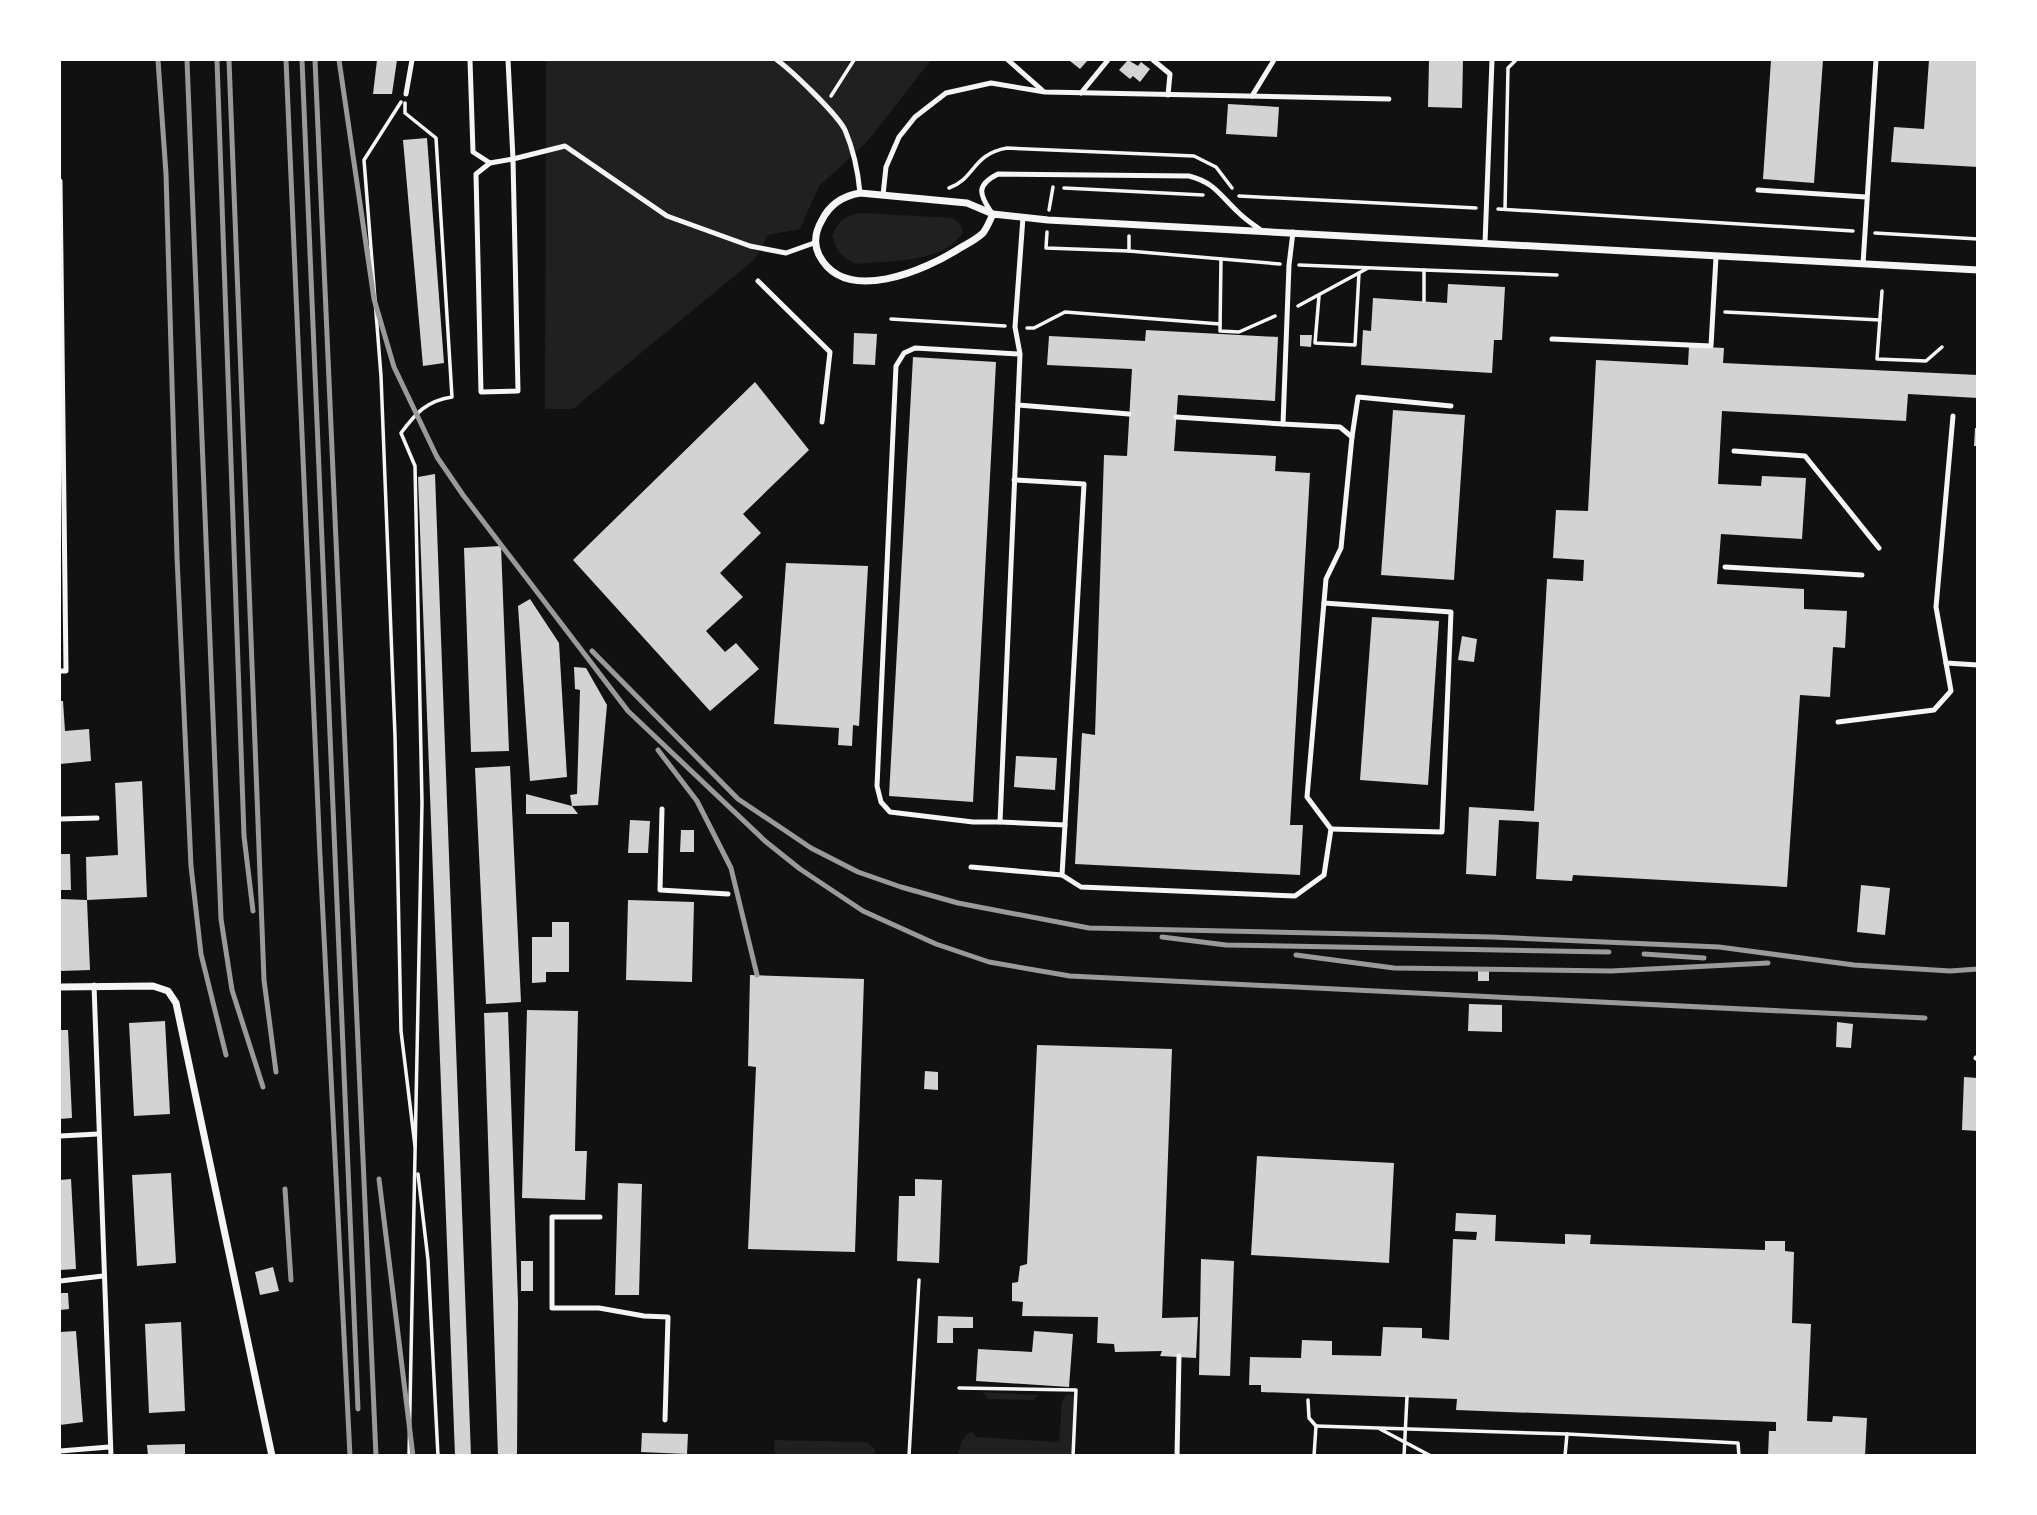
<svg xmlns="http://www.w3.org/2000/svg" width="2037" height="1515" viewBox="0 0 2037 1515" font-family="Bitter,serif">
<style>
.green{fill:#202020}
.building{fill:#d3d3d3}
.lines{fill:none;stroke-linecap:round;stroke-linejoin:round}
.path{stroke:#f5f5f5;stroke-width:3.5}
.service{stroke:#f5f5f5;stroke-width:5}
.minor{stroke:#f5f5f5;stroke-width:7}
.rail{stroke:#9a9a9a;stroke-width:5}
</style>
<rect width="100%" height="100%" fill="#111"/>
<g class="green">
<polygon points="546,60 931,60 867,142 819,186 800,229 768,235 755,259 573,409 545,409"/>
<path d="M863,213L952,218L960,224L963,232C943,264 890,260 856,264C841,258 837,251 832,236C837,221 847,214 863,213Z"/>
<polygon points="983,1392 1039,1395 1033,1400 988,1399"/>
<path d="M1067,1394L1075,1395L1072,1455L957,1456C961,1446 962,1434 973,1432L976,1437L1059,1442L1062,1402Z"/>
<polygon points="774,1440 867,1442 875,1449 875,1455 775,1455"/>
</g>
<g class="building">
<polygon points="377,60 397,60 392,94 373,94"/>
<polygon points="1072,60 1088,60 1080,69 1070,61"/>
<polygon points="1128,60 1138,66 1141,62 1150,69 1140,82 1133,76 1130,79 1119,70"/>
<polygon points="1429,60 1463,60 1462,108 1428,107"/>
<polygon points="1771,60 1823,60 1814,183 1763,179"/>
<polygon points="1929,60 1978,60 1978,167 1891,162 1894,127 1924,129"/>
<polygon points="1228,104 1279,107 1277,137 1226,134"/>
<polygon points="427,138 444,363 423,366 403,140"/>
<polygon points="1448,284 1505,287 1502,340 1494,340 1492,373 1361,365 1363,330 1371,331 1373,298 1447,303"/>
<polygon points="1146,330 1278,337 1275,401 1178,395 1174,451 1276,456 1275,471 1310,473 1290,825 1303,825 1300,875 1075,864 1082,733 1095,735 1104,455 1127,456 1132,369 1047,365 1049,336 1145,341"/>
<polygon points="854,333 877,334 875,365 853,364"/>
<polygon points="1300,335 1312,335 1311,347 1300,346"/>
<polygon points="1689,346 1724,348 1723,363 1978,375 1978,398 1908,394 1906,421 1722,411 1718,484 1761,486 1762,476 1806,478 1802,539 1721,534 1717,584 1804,589 1804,609 1847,611 1845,648 1833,647 1830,697 1800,695 1787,887 1573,875 1572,881 1536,879 1539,822 1499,820 1496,876 1466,874 1469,807 1534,811 1547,579 1583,581 1584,560 1553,558 1556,510 1588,511 1596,360 1688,365"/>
<polygon points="913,357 996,362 973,802 889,796"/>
<polygon points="755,382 809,450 743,514 761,533 720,573 743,597 706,631 725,652 736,643 759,669 710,711 573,560"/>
<polygon points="1393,410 1465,415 1454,580 1381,575"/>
<polygon points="1975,428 1978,428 1978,446 1974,446"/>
<polygon points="435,474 471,1456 455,1456 418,477"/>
<polygon points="501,546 509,751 471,752 464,548"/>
<polygon points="786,563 868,566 859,726 853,725 852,746 838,745 839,728 774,724"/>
<polygon points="530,599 559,643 567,777 530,781 518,606"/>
<polygon points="1372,617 1439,621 1428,785 1360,780"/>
<polygon points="1462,636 1477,639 1474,662 1458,660"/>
<polygon points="574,667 586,668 607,705 598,805 572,806 570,795 577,794 580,690 575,689"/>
<polygon points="60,701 63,701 65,731 89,729 91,761 60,764"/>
<polygon points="1016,756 1057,758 1055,790 1014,787"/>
<polygon points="510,766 521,1002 486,1004 475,768"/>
<polygon points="142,781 147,897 87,900 90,970 60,971 60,899 87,900 86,857 118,855 115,783"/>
<polygon points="526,794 572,806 578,814 526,814"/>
<polygon points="630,820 650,821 648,853 628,853"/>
<polygon points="681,830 694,830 694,852 680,852"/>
<polygon points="60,854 70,854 71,890 60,890"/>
<polygon points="1861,885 1890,888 1885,935 1857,932"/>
<polygon points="628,900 694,902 692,982 626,980"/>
<polygon points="552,922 569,922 569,972 546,972 546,982 532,983 532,937 552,937"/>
<rect x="1478" y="971" width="11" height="10"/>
<polygon points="750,975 864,979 855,1252 748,1249 756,1067 748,1066"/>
<polygon points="1469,1004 1502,1005 1502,1032 1468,1031"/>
<polygon points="527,1010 578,1011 575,1151 587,1151 585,1200 522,1198"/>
<polygon points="508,1012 518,1302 517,1456 498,1456 484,1013"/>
<polygon points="165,1021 170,1114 134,1116 129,1023"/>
<polygon points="1837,1022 1853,1024 1851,1048 1836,1047"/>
<polygon points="60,1030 68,1030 72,1118 60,1119"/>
<polygon points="1037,1045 1172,1049 1162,1318 1198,1317 1196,1358 1160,1356 1162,1351 1115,1352 1114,1344 1097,1343 1098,1317 1022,1316 1023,1302 1012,1301 1012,1283 1018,1282 1020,1266 1027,1264"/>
<polygon points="925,1071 938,1072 938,1090 924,1089"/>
<polygon points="1964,1077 1978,1078 1978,1131 1962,1130"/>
<polygon points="1257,1156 1394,1163 1389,1263 1251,1255"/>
<polygon points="171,1173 176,1263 137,1266 132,1175"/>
<polygon points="71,1179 76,1269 60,1270 60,1180"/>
<polygon points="915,1179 942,1180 939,1263 897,1261 899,1196 915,1196"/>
<polygon points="618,1183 642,1184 639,1295 615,1295"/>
<polygon points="1456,1213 1496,1215 1495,1241 1565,1244 1565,1234 1591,1235 1590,1244 1765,1250 1765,1241 1785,1241 1785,1251 1794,1252 1792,1323 1811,1324 1807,1421 1832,1422 1833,1416 1867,1418 1865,1456 1768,1456 1769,1431 1776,1431 1776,1422 1456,1410 1457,1399 1261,1392 1261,1385 1249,1385 1250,1357 1301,1358 1302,1340 1332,1341 1332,1355 1381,1356 1383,1327 1422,1328 1422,1338 1449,1340 1453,1239 1476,1240 1477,1232 1455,1231"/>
<polygon points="1201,1259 1234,1261 1230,1376 1199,1375"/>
<rect x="521" y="1261" width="12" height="30"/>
<polygon points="273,1267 279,1291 260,1295 255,1272"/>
<polygon points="60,1293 68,1293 69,1309 60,1310"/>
<polygon points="938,1316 973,1317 973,1328 953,1328 953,1343 937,1343"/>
<polygon points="181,1322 185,1411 149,1413 145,1324"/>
<polygon points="76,1331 83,1422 60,1425 60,1332"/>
<polygon points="1034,1331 1073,1334 1069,1387 976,1381 978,1349 1032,1352"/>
<polygon points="642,1433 688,1434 687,1454 641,1452"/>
<polygon points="185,1444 185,1456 148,1456 147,1445"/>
</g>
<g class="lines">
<g class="path">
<polyline points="831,96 854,60"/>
<polyline points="401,102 364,160 381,376 395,736 401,1031 415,1146"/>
<path d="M405,103V113L436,138L452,397C426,401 416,413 401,433L415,466L422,803L409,1456"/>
<path d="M949,188C975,179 972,154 1007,148L1194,156L1216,167L1232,188"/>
<polyline points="1064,188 1203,195"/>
<polyline points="1239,196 1476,208"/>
<polyline points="1498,209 1853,231"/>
<polyline points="1505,209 1508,68 1516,60"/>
<polyline points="1049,210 1053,187"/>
<polyline points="1047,232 1046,248 1129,251"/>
<polyline points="1875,233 1978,239"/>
<polyline points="1129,236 1129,251 1280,264"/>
<polyline points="1221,259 1220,331 1239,332 1275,316"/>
<polyline points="1299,265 1424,270 1424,301"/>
<polyline points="1424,270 1557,275"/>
<polyline points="1882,291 1877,359 1926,361 1942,347"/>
<polyline points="1319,296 1315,343 1355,345 1359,273"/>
<polyline points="1298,306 1368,268"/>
<polyline points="1725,312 1880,320"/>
<polyline points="891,319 1005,326"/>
<polyline points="1027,328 1034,328 1065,312 1220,324"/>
<polyline points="418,1174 428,1260 438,1456"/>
<polyline points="959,1388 1076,1390 1073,1456"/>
<polyline points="1308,1400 1309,1418 1316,1426 1314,1456"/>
<polyline points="1316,1426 1567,1434 1565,1456"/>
<polyline points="1380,1429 1431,1456"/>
<polyline points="1567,1434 1738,1443 1739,1456"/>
<polyline points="909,1456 919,1280"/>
<polyline points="1404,1456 1407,1397"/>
</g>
<g class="service">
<polyline points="470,60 473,152 490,163 513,159 508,60"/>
<path d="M777,60C792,71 837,114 845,130C854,151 858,171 860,193"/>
<polyline points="1008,60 1042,90"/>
<polyline points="1153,60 1170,74 1168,95"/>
<polyline points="1081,93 1108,60"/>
<polyline points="406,94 412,60"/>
<polyline points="1252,96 1274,60"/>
<polyline points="490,163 476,174 481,392 518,391 513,159 565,146 667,216 750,246 786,253 814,243"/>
<polyline points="60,181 66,671 60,671"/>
<polyline points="1758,190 1866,197"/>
<polyline points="883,195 886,167 899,137 915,117 946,93 991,83 1045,92 1389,99"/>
<path d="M991,212C979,194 976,185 998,174L1189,176C1216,183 1220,196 1239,213C1246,220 1254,225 1262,231"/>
<polyline points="1485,243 1492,60"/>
<polyline points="1863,264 1876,60"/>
<polyline points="758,281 830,352 822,422"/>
<polyline points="1552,339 1711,346 1716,257"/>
<polyline points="1020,354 915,348 904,353 896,366 877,786 881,802 890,812 973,822 1000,822 1020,354 1015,327 1023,217"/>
<polyline points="1018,405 1129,414"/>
<polyline points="1176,417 1283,424"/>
<polyline points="1352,437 1358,397 1451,406"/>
<polyline points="1734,451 1805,456 1879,548"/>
<polyline points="1014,480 1084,484 1065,825"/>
<polyline points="1725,567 1862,575"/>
<polyline points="1324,603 1451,612 1442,832 1331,829"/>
<polyline points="1946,663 1978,665"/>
<polyline points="1838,722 1934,710 1951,691 1936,607 1953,416"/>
<polyline points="662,809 660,890 728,894"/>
<polyline points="60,819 97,818"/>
<polyline points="1000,822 1065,825 1062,875 1081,887 1295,896 1324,875 1331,829 1307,797 1326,579 1341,548 1352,437 1340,427 1283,424 1289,265 1293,232"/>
<polyline points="971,867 1062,875"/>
<polyline points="94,985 111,1456"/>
<polyline points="1976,1058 1978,1059"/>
<polyline points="60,1136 98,1134"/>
<polyline points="600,1217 552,1217 552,1308 599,1308 644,1316 668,1317 665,1420"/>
<polyline points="60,1281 103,1276"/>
<polyline points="60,1451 109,1447"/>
<polyline points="1177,1456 1179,1356"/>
</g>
<g class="minor">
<path d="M993,214C990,220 987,228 983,233C977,239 967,244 960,248C926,270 845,306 819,255C813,243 815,232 822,220C830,204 842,196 860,193L967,203L993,214L1048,220L1978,270"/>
<polyline points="60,987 153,986 168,991 176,1003 272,1456"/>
</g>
<g class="rail">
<polyline points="158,60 166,174 177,557 191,866 201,954 226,1055"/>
<polyline points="187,60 221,919 232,990 263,1087"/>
<polyline points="217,60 244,836 253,911"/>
<polyline points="229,60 264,980 276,1072"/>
<polyline points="286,60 320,856 350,1456"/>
<polyline points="302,60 358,1409"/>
<polyline points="315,60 376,1456"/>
<polyline points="339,60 374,299 394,367 437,457 463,495 628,711 765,841 800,869 863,911 936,944 989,962 1070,976 1925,1018"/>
<polyline points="592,651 738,799 811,848 858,872 901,887 958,903 1089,928 1492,937 1719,947 1854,965 1950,971 1978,969"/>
<polyline points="658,750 697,801 731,868 757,975"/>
<polyline points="1162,937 1226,945 1609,952"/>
<polyline points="1644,954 1704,958"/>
<polyline points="1296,955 1394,968 1611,971 1768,963"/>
<polyline points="379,1179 413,1456"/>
<polyline points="285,1189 291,1280"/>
</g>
</g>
<rect width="2037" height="1515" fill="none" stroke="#ffffff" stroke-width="122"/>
</svg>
